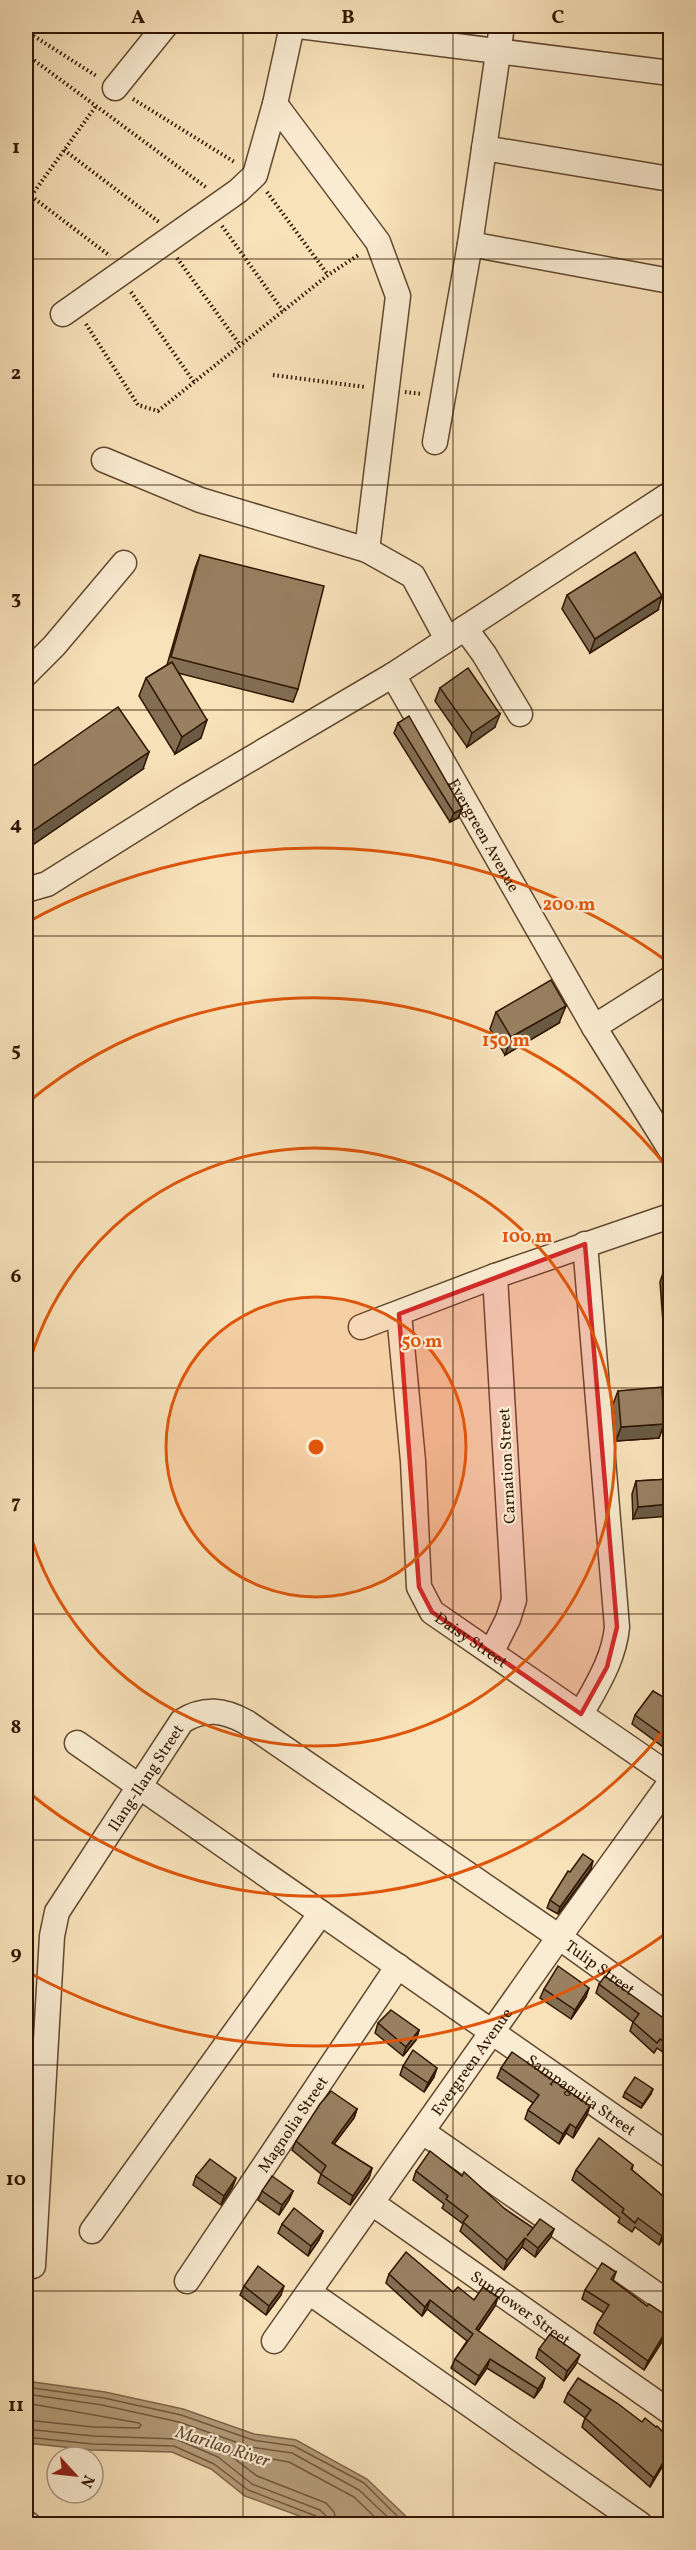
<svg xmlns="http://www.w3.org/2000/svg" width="696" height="2550" viewBox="0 0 696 2550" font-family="Vollkorn,serif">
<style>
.water{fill:#b49c7b;stroke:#7f664a;stroke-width:1.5}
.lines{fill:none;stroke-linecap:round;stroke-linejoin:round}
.shore{stroke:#72583e;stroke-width:1.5}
.minor-casing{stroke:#61482f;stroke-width:27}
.path{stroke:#2f1501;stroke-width:4;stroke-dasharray:1.5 3;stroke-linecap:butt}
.minor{stroke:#faecd2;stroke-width:24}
.wall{fill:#836e53;stroke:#2f1501;stroke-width:1.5}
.shaded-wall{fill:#6a5a44;stroke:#2f1501;stroke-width:1.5}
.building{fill:#988061;stroke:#2f1501;stroke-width:1.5}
.marked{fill:#d62828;fill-opacity:0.2;stroke:#d62828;stroke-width:4.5;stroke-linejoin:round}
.grid{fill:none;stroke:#2f1501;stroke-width:1.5;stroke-opacity:0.55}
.ring{fill:none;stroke:#df560b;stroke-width:3}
.labels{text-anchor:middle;stroke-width:4.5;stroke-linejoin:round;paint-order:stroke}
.street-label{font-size:16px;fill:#2f1501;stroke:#faecd2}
.water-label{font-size:18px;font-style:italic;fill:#644b32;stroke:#faecd2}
.centre{fill:#df560b;stroke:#faecd2;stroke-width:3}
.ring-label{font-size:18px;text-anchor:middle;font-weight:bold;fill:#df560b;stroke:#faecd2;stroke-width:4.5;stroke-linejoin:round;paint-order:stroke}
.neatline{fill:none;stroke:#2f1501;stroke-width:2}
.grid-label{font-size:20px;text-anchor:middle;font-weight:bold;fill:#2f1501}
</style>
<rect width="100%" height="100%" fill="#f8e2ba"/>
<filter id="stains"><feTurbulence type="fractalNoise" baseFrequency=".00333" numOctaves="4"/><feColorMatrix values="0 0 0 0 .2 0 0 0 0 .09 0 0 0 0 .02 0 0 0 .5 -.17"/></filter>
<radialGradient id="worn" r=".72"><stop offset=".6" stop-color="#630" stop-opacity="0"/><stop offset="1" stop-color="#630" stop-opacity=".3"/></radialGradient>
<polygon class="water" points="26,2381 105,2392 183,2409 254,2434 296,2440 367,2479 414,2524 321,2524 245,2496 211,2469 172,2452 92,2450 26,2443"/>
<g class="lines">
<g class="shore">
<polyline points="26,2387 104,2398 181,2415 253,2440 294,2446 364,2483 405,2524"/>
<polyline points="26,2394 102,2405 179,2422 250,2447 292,2453 359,2490 395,2524"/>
<polyline points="26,2403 139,2423 141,2425 139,2428 93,2427 26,2420"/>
<polyline points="26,2429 93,2436 176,2439 218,2457 252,2484 320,2510 326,2516 328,2524"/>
<polyline points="26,2437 92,2444 174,2446 214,2464 248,2490 316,2516 320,2524"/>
<polyline points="337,2524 334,2512 326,2503 257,2476 231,2456 230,2452 289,2462 354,2497 382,2524"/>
</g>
<g class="minor-casing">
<g id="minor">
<polyline points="299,26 670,73"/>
<polyline points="115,88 165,26"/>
<polyline points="275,104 378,242 398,296 367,550"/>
<polyline points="484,148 670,179"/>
<polyline points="470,244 670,281"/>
<polyline points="63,314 238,191 255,175 275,104 292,26"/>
<polyline points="435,442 470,244 502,26"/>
<polyline points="104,460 200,500 367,550 413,576 447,639"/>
<polyline points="465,628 484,654 520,714"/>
<polyline points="26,674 54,646 124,563"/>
<path id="s1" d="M393,675L594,1027L670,1149"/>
<polyline points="26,890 47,884 189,795 393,675 670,494"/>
<polyline points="594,1027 670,979"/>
<path id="s2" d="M399,1314L413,1461L419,1587L432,1612L670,1776"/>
<polyline points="361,1327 495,1276 670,1216"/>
<polyline points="492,1651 508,1619 514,1600 495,1276"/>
<path d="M581,1714C597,1685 614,1659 617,1627L585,1244"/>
<path id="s3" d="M77,1743L670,2156"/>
<polyline points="423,2132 670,2304"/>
<path id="s4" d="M372,2203L670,2412"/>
<polyline points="92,2231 321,1913"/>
<path id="s5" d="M33,2266L52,1936L57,1912L182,1721C205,1707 224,1710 246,1722L559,1937L670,2017"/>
<path id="s6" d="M187,2281L398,1966"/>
<polyline points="309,2292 640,2524"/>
<path id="s7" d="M274,2341L559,1937L670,1783"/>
<polyline points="26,2524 28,2524"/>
</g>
</g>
<g class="path">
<polyline points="26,31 98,77"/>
<polyline points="27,55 207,188"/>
<polyline points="133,99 236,163"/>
<polyline points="64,150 159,222"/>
<polyline points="267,192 328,275"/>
<polyline points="31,196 110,256"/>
<polyline points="26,203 96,106"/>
<polyline points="222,226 283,311"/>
<polyline points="177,258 240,345"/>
<polyline points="131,292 194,382"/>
<polyline points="86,324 138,405 158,411 328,275 360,254"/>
<polyline points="273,375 365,387"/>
<polyline points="405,392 422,394"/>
</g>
<use href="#minor" class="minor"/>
</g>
<g class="wall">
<polygon points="200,555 298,689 293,702 178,673 201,738 175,754 139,696 146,678 167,665 195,568"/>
<polygon points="567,595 658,610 590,653 562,609"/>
<polygon points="440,688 495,727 467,747 435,701"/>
<polygon points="398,723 462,809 458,818 450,822 394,733"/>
<polygon points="143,769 28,848 26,844 26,771"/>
<polygon points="496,1012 559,1023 505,1055 490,1029"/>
<polygon points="665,1267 670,1267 670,1356 669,1336 664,1336 660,1282"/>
<polygon points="618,1391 664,1424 659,1438 616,1441 613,1404"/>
<polygon points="670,1479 633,1519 632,1494 636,1481"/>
<polygon points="653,1691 670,1741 666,1749 632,1724 635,1715"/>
<polygon points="591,1869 558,1914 547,1908 550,1900 570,1872"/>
<polygon points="599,1984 665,2019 670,2021 670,2057 657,2048 654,2053 630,2031 633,2022 596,1993"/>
<polygon points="544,1989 586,1997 571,2019 540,1998"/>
<polygon points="378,2023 419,2030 416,2040 403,2056 375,2033"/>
<polygon points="403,2066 434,2077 424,2092 400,2075"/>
<polygon points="501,2068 587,2115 573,2138 566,2133 559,2144 525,2119 528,2110 533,2103 497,2078"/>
<polygon points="625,2092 651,2094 641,2108 623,2097"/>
<polygon points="357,2109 354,2118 334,2144 372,2168 369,2178 350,2205 318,2183 321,2174 292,2150 296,2141"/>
<polygon points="633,2165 632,2170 670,2202 670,2226 659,2245 635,2227 632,2232 618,2222 620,2218 572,2180 576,2170"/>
<polygon points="416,2171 505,2209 533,2228 554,2229 550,2238 535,2257 522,2247 504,2270 460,2231 463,2224 442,2208 444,2204 413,2180"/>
<polygon points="196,2176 236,2178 232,2188 221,2205 193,2185"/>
<polygon points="262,2191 293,2191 289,2200 279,2215 258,2200"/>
<polygon points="282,2224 323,2231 319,2240 308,2256 278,2233"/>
<polygon points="616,2272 613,2281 647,2306 670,2318 670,2347 663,2340 644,2370 594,2333 597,2324 604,2313 582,2299 585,2290"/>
<polygon points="389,2274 453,2292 474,2300 498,2297 495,2306 478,2331 542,2387 534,2398 487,2368 475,2385 451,2368 455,2359 467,2341 427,2309 422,2316 386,2283"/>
<polygon points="244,2286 281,2295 266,2315 240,2295"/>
<polygon points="539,2349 576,2364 564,2381 536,2358"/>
<polygon points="568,2393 642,2422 670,2439 650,2487 582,2427 585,2418 564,2402"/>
</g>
<g class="shaded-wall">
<polygon points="662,596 658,610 590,653 595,639"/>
<polygon points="500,714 495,727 467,747 472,733"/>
<polygon points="207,720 201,738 175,754 182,737"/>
<polygon points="149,752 143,769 28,848 34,830"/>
<polygon points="462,809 458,818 450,822 454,813"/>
<polygon points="566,1006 559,1023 505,1055 511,1037"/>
<polygon points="669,1322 670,1322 670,1331 669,1336 664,1336"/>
<polygon points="664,1424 659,1438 616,1441 621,1427"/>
<polygon points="670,1504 670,1516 633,1519 638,1507"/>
<polygon points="593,1861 591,1869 558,1914 560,1907"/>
<polygon points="589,1988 586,1997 571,2019 575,2010"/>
<polygon points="419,2030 416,2040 403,2056 406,2047"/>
<polygon points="437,2068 434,2077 424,2092 428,2083"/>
<polygon points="653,2089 651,2094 641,2108 643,2104"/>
<polygon points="590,2106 587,2115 573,2138 576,2128"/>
<polygon points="357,2109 354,2118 328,2152 332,2143"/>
<polygon points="570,2124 566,2133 559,2144 563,2134"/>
<polygon points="372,2168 369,2178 350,2205 353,2196"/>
<polygon points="236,2178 232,2188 221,2205 224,2196"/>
<polygon points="293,2191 289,2200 279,2215 282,2205"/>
<polygon points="670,2222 670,2226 659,2245 662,2236"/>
<polygon points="554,2229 550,2238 535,2257 538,2248"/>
<polygon points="323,2231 319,2240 308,2256 311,2246"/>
<polygon points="525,2238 522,2247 504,2270 507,2260"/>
<polygon points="284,2286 281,2295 266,2315 269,2306"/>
<polygon points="498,2297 495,2306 473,2338 476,2329"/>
<polygon points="430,2300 427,2309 422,2316 425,2307"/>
<polygon points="666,2331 663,2340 644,2370 648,2361"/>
<polygon points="580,2355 576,2364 564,2381 567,2371"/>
<polygon points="490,2359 487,2368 475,2385 479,2376"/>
<polygon points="545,2378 542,2387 534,2398 538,2389"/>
<polygon points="670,2451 670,2454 650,2487 654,2478"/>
</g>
<g class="building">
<polygon points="635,552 662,596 595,639 567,595"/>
<polygon points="200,555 324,586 298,689 171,657"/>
<polygon points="172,662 207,720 182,737 146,678"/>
<polygon points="468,668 500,714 472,733 440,688"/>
<polygon points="118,707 149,752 34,830 26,818 26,771"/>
<polygon points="409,716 462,809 454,813 398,723"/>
<polygon points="551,980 566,1006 511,1037 496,1012"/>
<polygon points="665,1267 670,1267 670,1322 669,1322"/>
<polygon points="662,1387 664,1424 621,1427 618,1391"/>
<polygon points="670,1479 670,1504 638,1507 636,1481"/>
<polygon points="653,1691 670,1701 670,1740 635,1715"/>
<polygon points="583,1854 593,1861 560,1907 550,1900 568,1871 570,1872"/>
<polygon points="558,1966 589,1988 575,2010 544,1989"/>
<polygon points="605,1976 665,2019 670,2021 670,2046 660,2039 657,2043 633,2022 639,2014 599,1984"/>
<polygon points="391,2010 419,2030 406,2047 378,2023"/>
<polygon points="413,2050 437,2068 428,2083 403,2066"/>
<polygon points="512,2052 590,2106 576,2128 570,2124 563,2134 528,2110 539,2095 501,2068"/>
<polygon points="635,2077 653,2089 643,2104 625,2092"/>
<polygon points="331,2091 357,2109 332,2143 372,2168 353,2196 321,2174 326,2166 296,2141 320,2104"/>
<polygon points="599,2138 633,2165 631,2169 670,2202 670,2222 662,2236 638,2218 635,2223 622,2212 624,2209 576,2170"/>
<polygon points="430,2151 462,2176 464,2172 505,2209 533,2228 527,2236 540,2219 554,2229 538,2248 525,2238 507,2260 463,2222 468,2216 446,2199 448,2196 416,2171"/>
<polygon points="210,2159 236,2178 224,2196 196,2176"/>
<polygon points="272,2176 293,2191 282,2205 262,2191"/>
<polygon points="294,2208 323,2231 311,2246 282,2224"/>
<polygon points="406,2252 453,2292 458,2287 474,2300 483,2287 498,2297 476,2329 545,2378 538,2389 490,2359 479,2376 455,2359 473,2334 430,2300 425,2307 389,2274"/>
<polygon points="602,2263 616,2272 611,2279 647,2306 649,2304 670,2318 670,2335 666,2331 648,2361 597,2324 609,2305 585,2290"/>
<polygon points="258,2266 284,2286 269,2306 244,2286"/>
<polygon points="550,2334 580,2355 567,2371 539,2349"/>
<polygon points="578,2378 617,2403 642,2422 645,2418 656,2427 657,2426 670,2439 670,2451 654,2478 585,2418 591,2410 568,2393"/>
</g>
<path class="marked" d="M585,1244L617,1627L607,1667L581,1714L432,1612L419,1587L399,1314Z"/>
<path class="grid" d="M243,26V2524M453,26V2524M26,259H670M26,485H670M26,710H670M26,936H670M26,1162H670M26,1388H670M26,1614H670M26,1840H670M26,2065H670M26,2291H670"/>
<circle cx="316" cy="1447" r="150" fill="#df560b" fill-opacity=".12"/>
<g class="ring">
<circle cx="316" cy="1447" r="150"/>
<path d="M26 1375A299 299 0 1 1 26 1519"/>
<path d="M670 1723A449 449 0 0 1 27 1791M27 1103A449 449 0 0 1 670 1171"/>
<path d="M668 1932A599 599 0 0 1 26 1971M26 923A599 599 0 0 1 668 962"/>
</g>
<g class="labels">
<g class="street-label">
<text dy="6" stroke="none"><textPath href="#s1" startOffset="184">Evergreen Avenue</textPath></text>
<text transform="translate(506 1466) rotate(-93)" y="6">Carnation Street</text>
<text dy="6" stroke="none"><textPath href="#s2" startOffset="350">Daisy Street</textPath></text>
<text dy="6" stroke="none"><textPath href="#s5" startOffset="516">Ilang-Ilang Street</textPath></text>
<text dy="6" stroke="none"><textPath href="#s5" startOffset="1082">Tulip Street</textPath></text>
<text dy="6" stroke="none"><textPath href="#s7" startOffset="342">Evergreen Avenue</textPath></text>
<text dy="6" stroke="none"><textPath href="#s3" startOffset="615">Sampaguita Street</textPath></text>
<text dy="6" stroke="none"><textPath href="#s6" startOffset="189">Magnolia Street</textPath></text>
<text dy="6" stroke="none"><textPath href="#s4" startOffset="182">Sunflower Street</textPath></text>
</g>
<g class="water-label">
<text transform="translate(223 2446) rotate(18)" y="6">Marilao River</text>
</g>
</g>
<circle cx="316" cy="1447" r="9" class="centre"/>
<g class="ring-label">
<text x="569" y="910">200 m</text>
<text x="506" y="1046">150 m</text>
<text x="527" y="1242">100 m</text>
<text x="422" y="1347">50 m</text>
</g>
<rect width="696" height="2550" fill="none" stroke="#f8e2ba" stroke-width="66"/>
<g transform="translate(75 2475) rotate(117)"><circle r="28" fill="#faecd2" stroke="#a9967e" stroke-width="1.5"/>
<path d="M0-4.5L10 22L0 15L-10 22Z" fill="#8f2418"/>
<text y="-9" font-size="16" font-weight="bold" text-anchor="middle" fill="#2f1501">N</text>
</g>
<rect x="33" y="33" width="630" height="2484" class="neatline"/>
<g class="grid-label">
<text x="138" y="23">A</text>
<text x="348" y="23">B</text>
<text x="558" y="23">C</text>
<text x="16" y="153">1</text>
<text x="16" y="379">2</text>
<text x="16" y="604">3</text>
<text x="16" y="830">4</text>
<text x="16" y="1056">5</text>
<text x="16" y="1282">6</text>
<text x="16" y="1508">7</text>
<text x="16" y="1733">8</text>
<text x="16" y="1959">9</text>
<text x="16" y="2185">10</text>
<text x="16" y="2411">11</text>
</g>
<rect width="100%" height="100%" filter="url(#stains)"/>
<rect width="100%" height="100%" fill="url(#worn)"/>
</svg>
